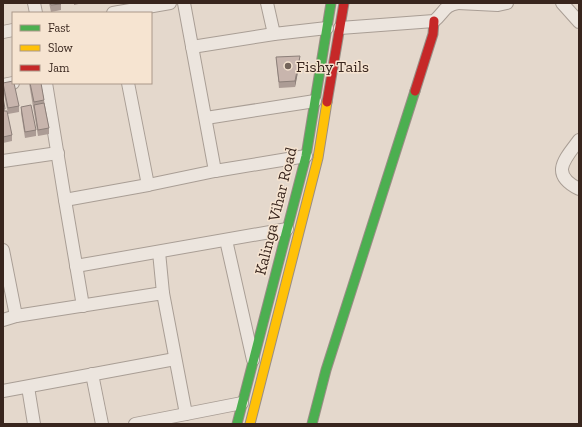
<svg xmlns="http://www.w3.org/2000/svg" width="582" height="427" viewBox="0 0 582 427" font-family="'Zilla Slab',serif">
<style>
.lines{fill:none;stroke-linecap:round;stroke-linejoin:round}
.street-casing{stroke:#a99e95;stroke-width:14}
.fast-casing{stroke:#998d85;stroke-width:11}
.slow-casing{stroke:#998d85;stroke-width:11}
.jam-casing{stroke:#998d85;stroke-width:11}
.street{stroke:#ece5de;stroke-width:12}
.fast{stroke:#4caf50;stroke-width:9}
.slow{stroke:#ffc107;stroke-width:9}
.jam{stroke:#c62828;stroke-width:9}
.wall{fill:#ac9c95}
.shaded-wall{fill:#8c7f79}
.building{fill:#c8b5ad;stroke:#8c7f79}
.poi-dot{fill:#74645a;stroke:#f6e4d1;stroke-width:1.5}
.labels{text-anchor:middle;stroke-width:3;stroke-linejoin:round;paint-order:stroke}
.poi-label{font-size:16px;fill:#38251d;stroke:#f6e4d1;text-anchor:start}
.street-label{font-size:16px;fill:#38251d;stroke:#f6e4d1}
</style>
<rect width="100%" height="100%" fill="#e4d8cc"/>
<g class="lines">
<g class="street-casing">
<g id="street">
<polyline points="34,3 36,13"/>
<polyline points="184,3 215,171"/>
<polyline points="267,3 274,34 327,28"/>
<polyline points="458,3 498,5 507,3"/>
<polyline points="562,3 579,22"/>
<polyline points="113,13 170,3"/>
<path d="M340,28L434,21C444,13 444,5 458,3"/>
<polyline points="3,32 13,30"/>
<polyline points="192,47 274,34"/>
<polyline points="46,83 65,200 148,185 215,171 306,156"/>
<polyline points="128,83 148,185"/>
<polyline points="3,85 13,83"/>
<polyline points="206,118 315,101"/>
<path d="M579,140C565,159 549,174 579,189"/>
<polyline points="3,161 58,153"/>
<polyline points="65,200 83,306"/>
<polyline points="226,240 253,360"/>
<polyline points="3,250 16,316"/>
<polyline points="159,252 163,293"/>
<polyline points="76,266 287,229"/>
<polyline points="3,320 16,316 163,293 186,414 242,403"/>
<polyline points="92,374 102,424"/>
<polyline points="28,387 34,424"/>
<polyline points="3,391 175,359"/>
<polyline points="135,424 186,414"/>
</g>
</g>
<g class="fast-casing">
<g id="fast">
<polyline points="237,424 306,156 331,3"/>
<polyline points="312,424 326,370 415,91"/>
</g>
</g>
<g class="slow-casing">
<polyline id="slow" points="250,424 318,158 327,102"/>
</g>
<g class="jam-casing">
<g id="jam">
<polyline points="415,91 433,34 434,21"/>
<polyline points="327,102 344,3"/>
</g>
</g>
<use href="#street" class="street"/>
<use href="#fast" class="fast"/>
<use href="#slow" class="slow"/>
<use href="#jam" class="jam"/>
</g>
<g class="wall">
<polygon points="49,3 61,3 61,10 51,12"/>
<polygon points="74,3 83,3 74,5"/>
<polygon points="276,57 300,62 295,87 279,88"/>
<polygon points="3,83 19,106 19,112 8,114 3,89"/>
<polygon points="29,83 41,83 49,128 49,134 38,136"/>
<polygon points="3,97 5,111 12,135 12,141 3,143"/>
<polygon points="21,107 36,130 36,136 25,138 21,113"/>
</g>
<polygon class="shaded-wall" points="300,56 300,62 295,87 295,81"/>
<g class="building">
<polygon points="50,3 61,3 61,4 51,5"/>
<polygon points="300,56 295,81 279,82 276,57"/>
<polygon points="13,81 13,83 14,83 19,106 8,108 3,83"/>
<polygon points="30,83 41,83 44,100 34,102"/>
<polygon points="3,97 5,109 3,109"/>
<polygon points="44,103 49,128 38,130 34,105"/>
<polygon points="31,105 36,130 25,132 21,107"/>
<polygon points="3,111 7,111 12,135 3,137"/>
</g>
<circle class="poi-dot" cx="288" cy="66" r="4"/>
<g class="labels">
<g class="poi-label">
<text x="296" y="72">Fishy Tails</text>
</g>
<g class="street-label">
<text transform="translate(275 211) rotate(-76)" y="6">Kalinga Vihar Road</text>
</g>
</g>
<rect width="582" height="427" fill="none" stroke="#38251d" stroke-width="8"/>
<rect x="12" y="12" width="140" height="72" fill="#f6e4d1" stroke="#aa9889"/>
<rect x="20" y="25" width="20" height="6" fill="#4caf50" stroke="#aa9889"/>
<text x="48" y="32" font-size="12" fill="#38251d">Fast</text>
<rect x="20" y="45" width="20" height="6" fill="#ffc107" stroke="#aa9889"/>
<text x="48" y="52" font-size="12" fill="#38251d">Slow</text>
<rect x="20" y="65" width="20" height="6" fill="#c62828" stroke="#aa9889"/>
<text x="48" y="72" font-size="12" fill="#38251d">Jam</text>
</svg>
